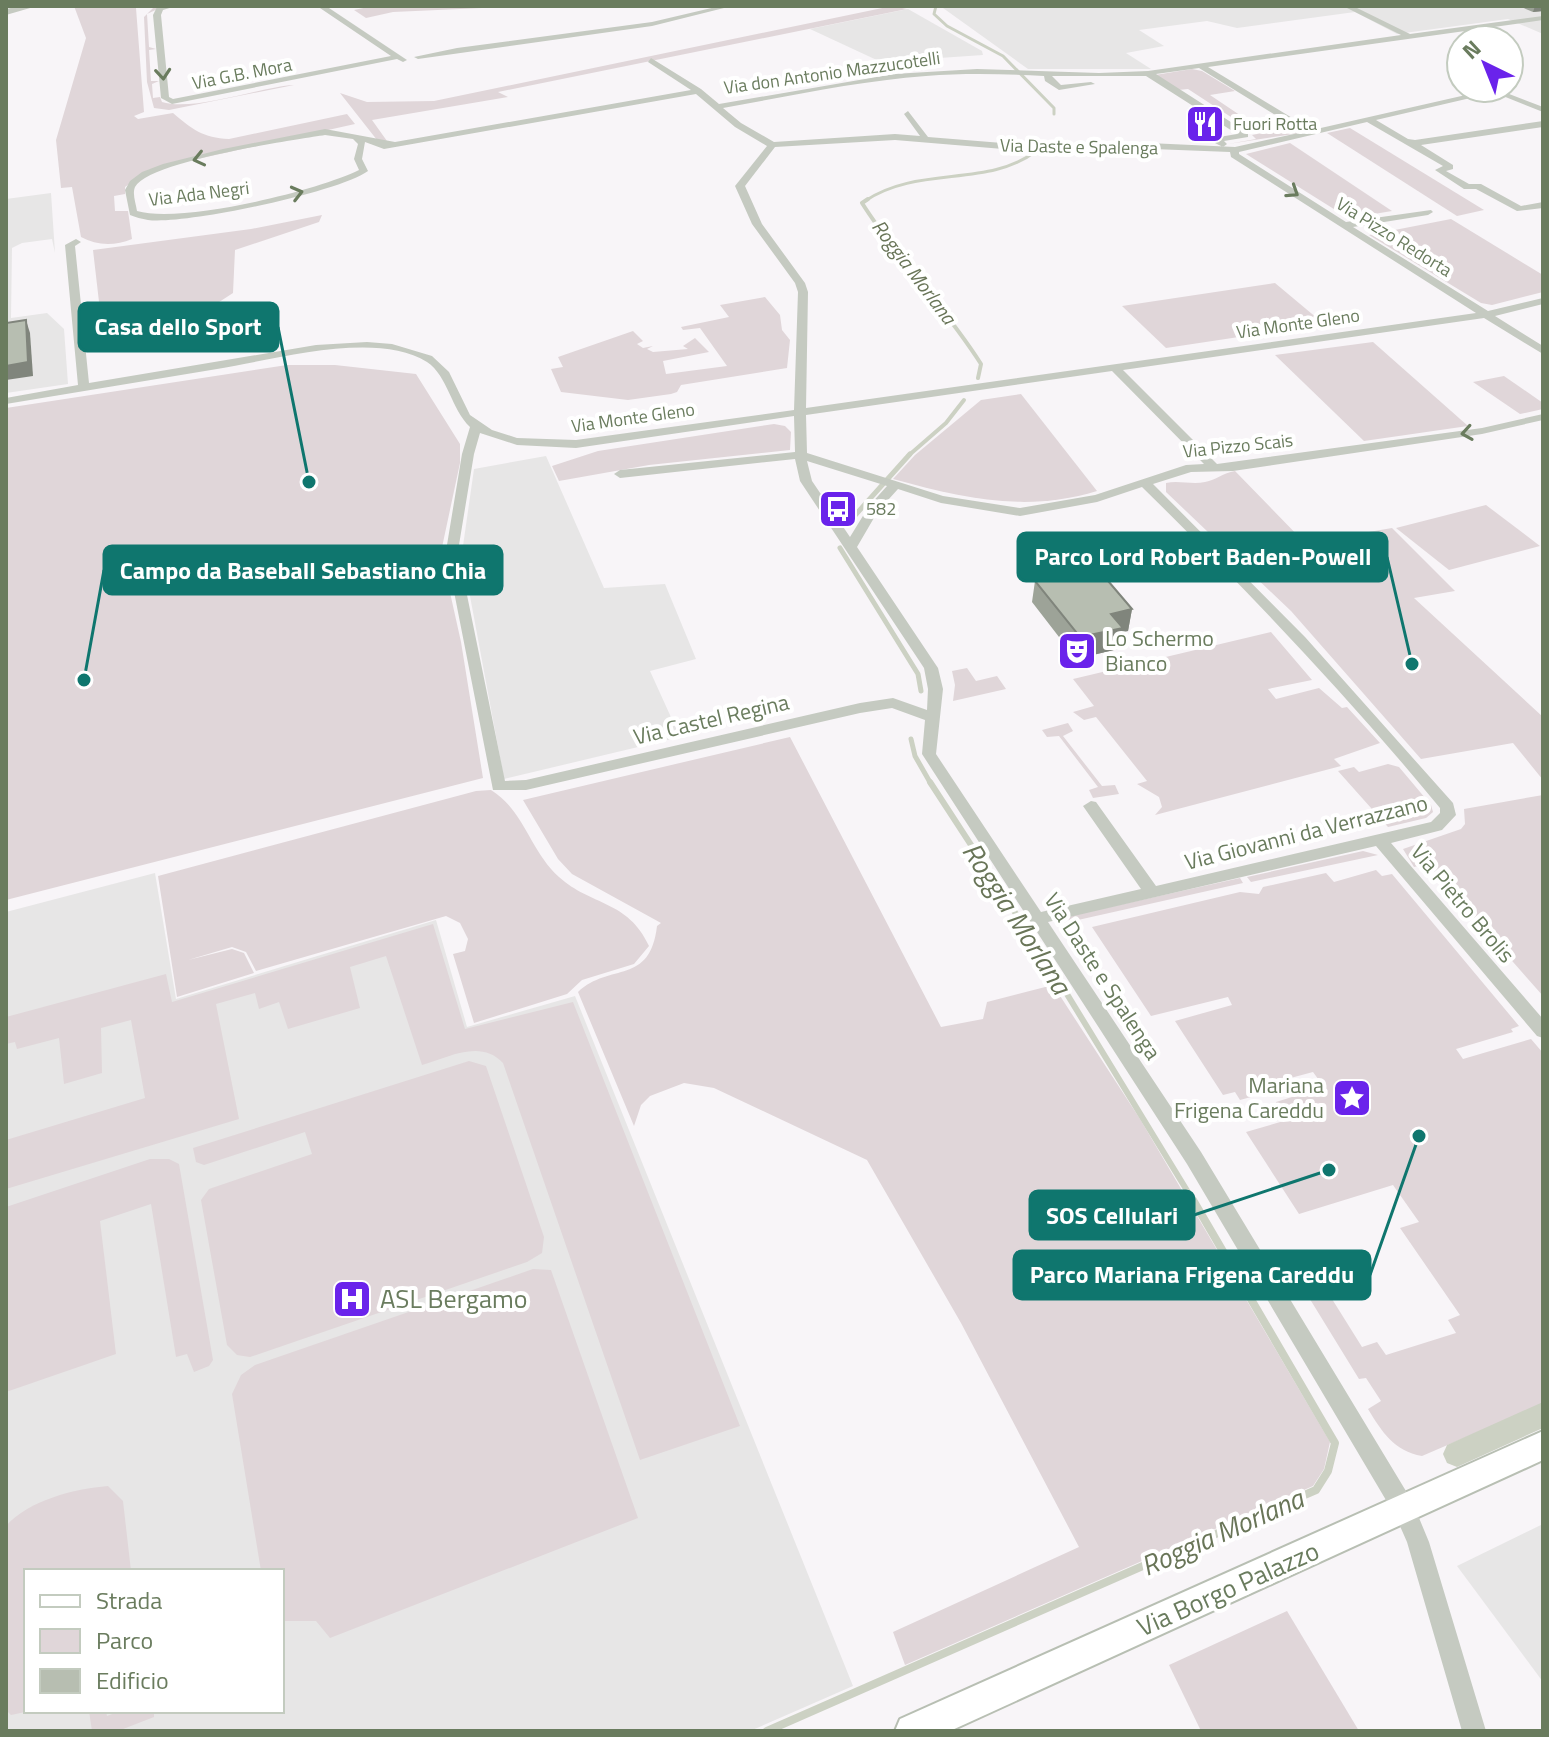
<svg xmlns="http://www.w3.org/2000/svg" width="1549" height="1737" viewBox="0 0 1549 1737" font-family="'Titillium Web',sans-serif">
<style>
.built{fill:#e7e6e6;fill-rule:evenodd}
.green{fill:#e0d6d9}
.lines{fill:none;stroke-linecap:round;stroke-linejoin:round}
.stream-far4{stroke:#ccd1c3;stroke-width:3}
.stream-far3{stroke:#ccd1c3;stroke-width:4}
.stream-far2{stroke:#ccd1c3;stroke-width:5}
.stream-far1{stroke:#ccd1c3;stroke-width:6}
.stream{stroke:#ccd1c3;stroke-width:8}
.canal{fill:#ccd1c3;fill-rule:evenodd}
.secondary-casing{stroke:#b8bfb3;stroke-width:4}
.minor{fill:#c5cac1;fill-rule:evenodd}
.tertiary{fill:#c5cac1;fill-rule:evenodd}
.secondary{fill:#fff;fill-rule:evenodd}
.wall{fill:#9da398}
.shaded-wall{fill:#80857c}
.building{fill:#b7beb1;stroke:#80857c;stroke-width:2}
.oneway{stroke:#6a7c5e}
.labels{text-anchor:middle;stroke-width:8;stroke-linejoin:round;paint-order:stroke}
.far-street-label{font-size:18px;fill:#6a7c5e;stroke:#fff}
.far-poi-label{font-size:18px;fill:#6a7c5e;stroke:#fff;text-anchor:start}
.far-water-label{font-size:20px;font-style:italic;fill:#697558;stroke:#fff}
.poi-label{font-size:22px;fill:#6a7c5e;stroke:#fff;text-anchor:start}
.street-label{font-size:22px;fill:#6a7c5e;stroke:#fff}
.near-poi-label{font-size:26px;fill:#6a7c5e;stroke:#fff;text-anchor:start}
.near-street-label{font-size:26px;fill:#6a7c5e;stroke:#fff}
.near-water-label{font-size:28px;font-style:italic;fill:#697558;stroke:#fff}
.leader{fill:none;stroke:#0f766e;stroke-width:3}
.callout-dot{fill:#0f766e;stroke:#fff;stroke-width:3}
.callout{fill:#0f766e;stroke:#0f766e;stroke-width:3}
.callout-label{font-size:24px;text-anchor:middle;font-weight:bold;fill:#fff}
</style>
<rect width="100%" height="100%" fill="#f8f5f8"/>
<g class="built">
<polygon points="946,6 1543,6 1543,34 1508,19 1397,34 1355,12 1237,28 1207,21 1139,30 1164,46 1126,53 1151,69 1028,69 943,8"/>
<polygon points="908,9 982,51 983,55 881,62 810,29"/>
<polygon points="51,193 55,253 52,239 22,243 12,248 11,318 47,313 64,329 68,384 6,393 6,199"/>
<polygon points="546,456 604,588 665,584 696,659 650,671 680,737 504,779 462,553 474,469"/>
<path d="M155,873L176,999L436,920L467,1027L575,996L853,1686L750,1731H6V912ZM26,1571H282V1711H26Z"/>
<polygon points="1543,1524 1543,1682 1457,1566"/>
</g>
<g class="green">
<path d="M74,6H140L136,8L144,112L134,116L138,119L173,113C192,129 203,138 229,139L347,114L355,124L148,170L125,187V194L114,196L115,211H128L132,239C115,246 97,246 81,237L72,187L61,188L56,140L86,38Z"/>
<path d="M155,6H164L147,14L149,47L156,49L149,50L151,81H159L152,84L153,98L160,97L162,102C194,112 259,87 294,85L169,110L154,108L147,82L144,17Z"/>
<polygon points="373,6 525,6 393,12 366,18 354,10"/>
<polygon points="892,6 907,9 498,92 508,97 372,120 387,141 377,140 340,93 367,102 434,101"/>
<polygon points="1192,69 1202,71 1235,91 1210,95 1265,132 1293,128 1300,133 1228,144 1256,139 1252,135 1257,134 1188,89 1178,90 1155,75"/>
<polygon points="1350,128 1484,210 1457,216 1327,133"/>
<polygon points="1290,143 1392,211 1362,216 1366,219 1353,221 1246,154"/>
<polygon points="322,215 319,222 235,250 233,293 193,319 193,328 186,332 104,345 93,250 251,229"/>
<polygon points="1451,219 1543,275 1543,292 1492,305 1481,303 1369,235"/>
<polygon points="1275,283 1324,324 1166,348 1122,306"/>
<polygon points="765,297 780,315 782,330 790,340 787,368 681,385 677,392 671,394 628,400 561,392 551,369 563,367 558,357 633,331 643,341 637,344 643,348 653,346 647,349 653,352 688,349 683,346 695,338 709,352 663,361 666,374 727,366 700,328 683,330 681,327 729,317 720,305"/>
<polygon points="1373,342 1468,426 1364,441 1275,355"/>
<polygon points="287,365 335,365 416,374 460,444 460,463 441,552 461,642 483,778 6,900 6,408"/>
<polygon points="1504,376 1543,403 1543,409 1520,414 1473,382"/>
<path d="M1021,394L1097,491C1026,513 963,498 893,479L915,455L981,400Z"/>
<polygon points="774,424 785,426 791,432 790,450 649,465 559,481 552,466 598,451"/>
<path d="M1235,471L1305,543L1392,528L1455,591L1414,598L1543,717V780L1513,743L1421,759L1291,611L1166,492V483C1179,480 1192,485 1205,482C1216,480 1223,473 1235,471Z"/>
<polygon points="1486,505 1540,546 1449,570 1396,528"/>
<polygon points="1271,632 1312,680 1268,689 1276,699 1319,688 1342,708 1347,707 1380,743 1334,759 1341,766 1155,815 1162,807 1159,797 1137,784 1147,781 1096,717 1084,720 1073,712 1094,706 1073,679"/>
<polygon points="967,668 976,681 997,676 1006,689 953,701 955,685 952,671"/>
<polygon points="1068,723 1073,731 1063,736 1102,786 1115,785 1119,794 1093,798 1089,790 1098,787 1059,736 1047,737 1042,730"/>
<path d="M790,737L941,1027L983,1019L987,1002L1053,985L1140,1119L1330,1442L1324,1469L1313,1486L905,1665L893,1632L1079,1547L961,1323L867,1160L714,1088L684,1083L650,1096L641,1105L634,1126L578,992C610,962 650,986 657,926L661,923L572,874L558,859L523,800Z"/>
<polygon points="1388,764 1399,767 1431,805 1433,812 1426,818 1388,827 1338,771 1354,767 1359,772"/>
<path d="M491,790C524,810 530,851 559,877C591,906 628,900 649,946L634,964L582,980L567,994L474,1023L453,954L465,951L468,939L460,923L446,916L256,971L246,952L232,947L188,960L232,949L244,953L254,973L177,997L158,876L476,791Z"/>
<polygon points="1543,795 1543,996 1427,864 1414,867 1403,849 1461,829 1465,824 1464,809"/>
<polygon points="1363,851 1378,855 1251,882 1247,877"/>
<path d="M1376,870L1382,876L1392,874L1519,1026L1511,1029L1513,1032L1456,1049L1463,1059L1531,1039L1543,1053V1404L1422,1456C1394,1451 1382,1432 1368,1409L1381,1401L1366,1378L1359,1379L1289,1265L1307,1259L1362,1347L1377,1342L1386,1355L1456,1333L1448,1320L1460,1315L1400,1228L1419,1222L1393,1185L1299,1214L1246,1132L1287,1120L1276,1102L1324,1087L1313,1072L1283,1080L1287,1087L1240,1100L1235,1092L1223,1095L1175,1021L1232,1005L1228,997L1151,1016L1092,927L1240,892L1259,894L1263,887L1326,873L1334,882Z"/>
<polygon points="1240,878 1243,883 1069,922 1068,918 1074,915"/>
<path d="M433,924L465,1029L573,1002L740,1426L640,1460L503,1063C481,1039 449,1057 422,1065L386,956L350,967L360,1008L288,1029L279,1002L259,1009L255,993L216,1004L239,1119L6,1189V1140L145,1098L131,1020L101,1028L102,1073L64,1084L59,1038L17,1049L15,1042L6,1044V1017L166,974L172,1002Z"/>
<polygon points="469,1061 486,1066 544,1237 542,1253 527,1262 250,1357 237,1355 227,1345 201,1200 209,1189 312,1154 305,1132 204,1165 196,1162 193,1148"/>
<polygon points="150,1159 169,1159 179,1164 213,1360 209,1366 194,1372 187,1354 176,1357 151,1204 100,1221 116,1354 6,1392 6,1207"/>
<polygon points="533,1269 551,1270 638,1518 330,1638 316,1621 282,1621 282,1571 261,1571 232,1394 241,1375 255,1365"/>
<path d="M108,1486L123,1501L131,1571H26V1711H30L11,1715L6,1710V1526C29,1500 74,1489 108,1486Z"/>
<polygon points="1287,1611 1359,1731 1201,1731 1169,1665"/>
<polygon points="89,1711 106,1711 107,1716 120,1711 154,1711 154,1717 118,1731 92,1731"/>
</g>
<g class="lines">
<g class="stream-far4">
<polyline points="936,6 934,14 947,26 1003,56 1054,108 1054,114"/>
<path d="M865,201C918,165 989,188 1036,151"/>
</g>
<g class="stream-far3">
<path d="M868,199L862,203C898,260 945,307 981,364L978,378"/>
<polyline points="908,456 946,423 964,400"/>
</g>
<g class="stream-far2">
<polyline points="850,521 910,454"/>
<polyline points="840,548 918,674 921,691"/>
<polyline points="911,739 915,756 931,784"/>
</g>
<polyline class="stream-far1" points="930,782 1048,963 1194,1202"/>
<polyline class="stream" points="767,1731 1316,1490 1328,1471 1335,1443 1193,1200"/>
<polygon class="canal" points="1543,1402 1543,1428 1457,1467 1447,1463 1443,1454 1447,1445"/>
<g class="secondary-casing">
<polygon id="secondary" points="1543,1431 1543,1460 950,1731 895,1731 900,1719"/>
</g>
<g class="minor">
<polygon points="163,6 176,6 163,10 161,15 169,97 173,99 391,56 317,6 326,6 407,60 403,62 397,59 172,104 161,98 153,15 157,7"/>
<polygon points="720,6 732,6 652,26 418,59 414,57 457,48 652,22"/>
<path d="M1343,6H1353L1410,34L1543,16V20L1208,67L1312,130L1479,92H1504L1543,107V112L1503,96H1479L1376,120L1408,139L1415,140L1543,121V127L1421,145L1453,165V169L1446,171L1469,184H1481L1521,206L1543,202V208L1517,211L1476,189H1464L1435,170L1443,166L1367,122L1239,152V154L1346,222L1431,210L1433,212L1428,215L1353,227L1488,311L1543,298V304L1495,316L1543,346V354L1484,318L1123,370L1217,464L1482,428L1543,414V420L1482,434L1233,471L1191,472L1153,484L1305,637L1453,803L1456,815L1442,830L1391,843L1543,1019V1038L1537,1036L1376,846L1048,922L1201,1152L1412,1501L1429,1542L1486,1731H1462L1407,1542L1396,1517L1187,1164L922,754L925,720L892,708L860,713L526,790H493L446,551L462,454L470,427C451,409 448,376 427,362C376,330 273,360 217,369C147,381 76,392 6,404V398L78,385L65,245L76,239L81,242L75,246L89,383L316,345L367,342L392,344L432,356L449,372L470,415L492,430L517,438L576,440L794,410L798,292L795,283L752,224L735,186L767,146L735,127L696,94L384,149L365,142L362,159L368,171C340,192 184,225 148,220C142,219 135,217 130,215L125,190L130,181L142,172L163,164L223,149L325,129L395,142L691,90L648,62L651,58L701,89L719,104L894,74L977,69L1099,73L1148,71L1401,35ZM1199,68L1303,132L1235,147L1127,142L1052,147L928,137L908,111L904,114L920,136L895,134L774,142L741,123L723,108C790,96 858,81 926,76C965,73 1005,74 1044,76L1045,81L1059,90L1095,84L1091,82L1061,85L1052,76H1146L1237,134L1213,138V142L1223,147L1227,144L1224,141L1248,137V133L1156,74ZM325,135L353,139L358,144L354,159L359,170C316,191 182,224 137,211C136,204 132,194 135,187C149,161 293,140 325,135ZM895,140L1052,153L1127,148L1230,152L1231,157L1476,313L806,408L808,292L805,283L762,224L745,186L775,147ZM1112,371L1204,464L1186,465L1095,495L1020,508L943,496L807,453L806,415ZM794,416L795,452L620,470L614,474L620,478L795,459L800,481L924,668L928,689L927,710L893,698L860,703L526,780L505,781L458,551L474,454L480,433L517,445L576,448ZM807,461L887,486L869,506L850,537L812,481ZM1142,487C1247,590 1347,695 1440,808V813L1431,822L1156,886L1096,802L1091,801L1083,806L1141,889L1041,912L936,754L943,689L938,668L857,547L878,511L898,489L941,503L1020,516L1097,502Z"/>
<polygon points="1448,61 1461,65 1461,70 1448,65"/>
</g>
<polygon class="tertiary" points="20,6 37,6 6,15 6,9"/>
<use href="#secondary" class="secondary"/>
</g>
<g class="wall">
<polygon points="1519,6 1543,6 1543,11 1533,12"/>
<polygon points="1035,581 1132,609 1128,631 1122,632 1118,649 1076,659 1032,602"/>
</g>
<g class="shaded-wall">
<polygon points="1535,6 1543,6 1543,11 1533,12"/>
<polygon points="26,320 30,333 33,376 6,380 6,366"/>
<polygon points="1132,609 1128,631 1122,632 1118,649 1076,659 1080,637 1111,614"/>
</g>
<g class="building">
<polygon points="26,320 28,362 6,366 6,323"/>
<polygon points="1097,568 1132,609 1111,614 1123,628 1080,637 1035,581"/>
</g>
<defs><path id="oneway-chevron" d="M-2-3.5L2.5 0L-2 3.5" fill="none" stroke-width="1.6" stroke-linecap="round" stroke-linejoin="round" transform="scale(2)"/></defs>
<g class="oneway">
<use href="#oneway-chevron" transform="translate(163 74) rotate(85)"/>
<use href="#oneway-chevron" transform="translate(199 159) rotate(167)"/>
<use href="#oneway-chevron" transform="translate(1293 192) rotate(33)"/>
<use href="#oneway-chevron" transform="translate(297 193) rotate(-14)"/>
<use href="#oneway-chevron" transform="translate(1467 433) rotate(171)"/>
</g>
<defs>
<g id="restaurant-square" transform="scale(2)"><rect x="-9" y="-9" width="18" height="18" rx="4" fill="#6a23eb" stroke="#fff"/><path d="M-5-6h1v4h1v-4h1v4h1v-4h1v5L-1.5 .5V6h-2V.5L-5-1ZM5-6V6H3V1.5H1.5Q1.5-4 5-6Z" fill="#fff"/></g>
<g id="bus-square" transform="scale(2)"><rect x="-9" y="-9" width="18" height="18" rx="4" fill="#6a23eb" stroke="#fff"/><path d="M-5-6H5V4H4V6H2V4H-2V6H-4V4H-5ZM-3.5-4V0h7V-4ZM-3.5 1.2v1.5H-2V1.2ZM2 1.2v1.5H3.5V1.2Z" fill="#fff"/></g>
<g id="theatre-square" transform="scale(2)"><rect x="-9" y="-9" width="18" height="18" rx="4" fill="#6a23eb" stroke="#fff"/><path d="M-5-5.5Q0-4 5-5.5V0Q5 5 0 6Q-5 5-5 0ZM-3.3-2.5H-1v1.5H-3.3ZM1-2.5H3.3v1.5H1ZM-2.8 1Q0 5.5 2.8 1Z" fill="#fff"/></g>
<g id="sight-square" transform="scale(2)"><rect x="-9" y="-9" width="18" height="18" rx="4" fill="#6a23eb" stroke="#fff"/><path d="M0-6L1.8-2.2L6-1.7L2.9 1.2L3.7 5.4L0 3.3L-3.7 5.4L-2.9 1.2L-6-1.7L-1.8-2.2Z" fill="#fff"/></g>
<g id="hospital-square" transform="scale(2)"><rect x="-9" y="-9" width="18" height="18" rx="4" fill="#6a23eb" stroke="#fff"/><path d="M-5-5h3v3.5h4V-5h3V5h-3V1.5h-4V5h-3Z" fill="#fff"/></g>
</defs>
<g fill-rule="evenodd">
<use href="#restaurant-square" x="1205" y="124"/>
<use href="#bus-square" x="838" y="509"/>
<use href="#theatre-square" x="1077" y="651"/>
<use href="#sight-square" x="1352" y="1098"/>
<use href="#hospital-square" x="352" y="1299"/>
</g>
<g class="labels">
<g class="far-street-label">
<text transform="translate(832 73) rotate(-8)" y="6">Via don Antonio Mazzucotelli</text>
<text transform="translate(242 74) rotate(-11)" y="6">Via G.B. Mora</text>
<text transform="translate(1079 147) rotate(1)" y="6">Via Daste e Spalenga</text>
<text transform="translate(199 194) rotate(-7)" y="6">Via Ada Negri</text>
<text transform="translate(1394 237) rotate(32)" y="6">Via Pizzo Redorta</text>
<text transform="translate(1298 324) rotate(-8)" y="6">Via Monte Gleno</text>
<text transform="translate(633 418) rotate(-8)" y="6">Via Monte Gleno</text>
<text transform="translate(1238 446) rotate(-6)" y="6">Via Pizzo Scais</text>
</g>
<g class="far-poi-label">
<text x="1233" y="130">Fuori Rotta</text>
<text x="866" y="515">582</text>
</g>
<g class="far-water-label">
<text transform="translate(914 272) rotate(53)" y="7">Roggia Morlana</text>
</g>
<g class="poi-label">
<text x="1105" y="646">Lo Schermo<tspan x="1105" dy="25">Bianco</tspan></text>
<text x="1324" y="1093" text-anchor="end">Mariana<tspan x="1324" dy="25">Frigena Careddu</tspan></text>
</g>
<g class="street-label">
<text transform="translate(711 719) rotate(-13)" y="8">Via Castel Regina</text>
<text transform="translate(1306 832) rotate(-14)" y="8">Via Giovanni da Verrazzano</text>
<text transform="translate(1463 903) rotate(50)" y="8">Via Pietro Brolis</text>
<text transform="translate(1103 976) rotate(57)" y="8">Via Daste e Spalenga</text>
</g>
<g class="near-poi-label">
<text x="380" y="1308">ASL Bergamo</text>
</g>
<g class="near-street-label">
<text transform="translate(1228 1589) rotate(-24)" y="9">Via Borgo Palazzo</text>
</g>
<g class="near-water-label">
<text transform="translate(1017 918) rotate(57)" y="10">Roggia Morlana</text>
<text transform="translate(1222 1532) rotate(-24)" y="10">Roggia Morlana</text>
</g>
</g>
<path class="leader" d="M309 482L278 327M1412 664L1387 557M84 680L104 570M1329 1170L1194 1215M1419 1136L1370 1275"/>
<g class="callout-dot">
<circle cx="309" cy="482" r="8"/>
<circle cx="1412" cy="664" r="8"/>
<circle cx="84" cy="680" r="8"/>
<circle cx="1329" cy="1170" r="8"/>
<circle cx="1419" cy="1136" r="8"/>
</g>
<g class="callout">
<rect x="79" y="303" width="199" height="48" rx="8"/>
<rect x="1018" y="533" width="369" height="48" rx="8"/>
<rect x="104" y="546" width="398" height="48" rx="8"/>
<rect x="1030" y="1191" width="164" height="48" rx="8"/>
<rect x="1014" y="1251" width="356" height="48" rx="8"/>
</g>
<g class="callout-label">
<text x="178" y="335">Casa dello Sport</text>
<text x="1203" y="565">Parco Lord Robert Baden-Powell</text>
<text x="303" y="579">Campo da Baseball Sebastiano Chia</text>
<text x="1112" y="1224">SOS Cellulari</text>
<text x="1192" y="1283">Parco Mariana Frigena Careddu</text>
</g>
<rect width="1549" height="1737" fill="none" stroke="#6a7c5e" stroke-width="16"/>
<rect x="24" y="1569" width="260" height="144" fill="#ffffff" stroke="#c3cbbf" stroke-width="2"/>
<rect x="40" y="1595" width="40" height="12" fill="#ffffff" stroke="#c3cbbf" stroke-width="2"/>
<text x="96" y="1609" font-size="24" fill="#6a7c5e">Strada</text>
<rect x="40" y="1629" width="40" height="24" fill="#e0d6d9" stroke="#c3cbbf" stroke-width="2"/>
<text x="96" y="1649" font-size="24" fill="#6a7c5e">Parco</text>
<rect x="40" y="1669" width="40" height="24" fill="#b7beb1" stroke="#c3cbbf" stroke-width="2"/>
<text x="96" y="1689" font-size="24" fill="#6a7c5e">Edificio</text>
<g transform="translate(1485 64) rotate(317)"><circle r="38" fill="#ffffff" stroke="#c3cbbf" stroke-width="2"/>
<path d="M0-6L14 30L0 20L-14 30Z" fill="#6a23eb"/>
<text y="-12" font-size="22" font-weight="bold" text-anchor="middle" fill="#6a7c5e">N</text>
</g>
</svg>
